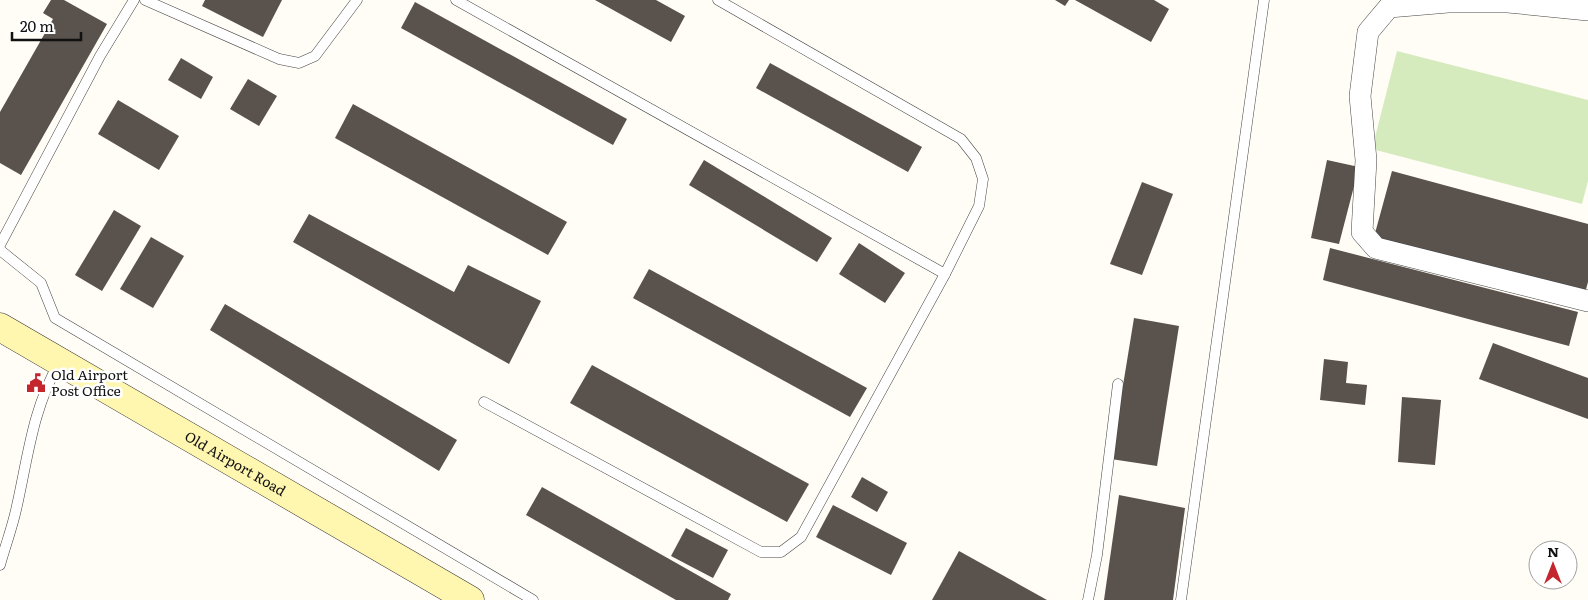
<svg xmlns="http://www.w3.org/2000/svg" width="1588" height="600" viewBox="0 0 1588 600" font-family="Literata,serif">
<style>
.green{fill:#d5ebbd}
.building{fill:#5a524d}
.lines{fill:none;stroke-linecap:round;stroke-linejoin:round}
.lane-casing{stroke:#444;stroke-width:11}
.street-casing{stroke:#444;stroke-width:22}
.secondary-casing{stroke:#333;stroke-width:29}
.lane{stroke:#fff;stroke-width:10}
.street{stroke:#fff;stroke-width:21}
.secondary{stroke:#fff6b0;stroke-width:28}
.labels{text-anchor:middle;stroke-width:5;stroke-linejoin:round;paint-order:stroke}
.poi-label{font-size:14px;fill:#111;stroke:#fff;text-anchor:start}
.street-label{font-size:14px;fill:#111;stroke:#fff}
</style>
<rect width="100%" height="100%" fill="#fffdf5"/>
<polygon class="green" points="1397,51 1588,100 1588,181 1582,204 1372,149"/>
<g class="building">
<polygon points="51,0 64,0 107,24 21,175 0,163 0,112 53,19 43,13"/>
<polygon points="205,0 282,0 263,37 202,6"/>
<polygon points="595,0 656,0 685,16 671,42"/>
<polygon points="1055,0 1069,0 1065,6"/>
<polygon points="1075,0 1154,0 1169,9 1151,42"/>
<polygon points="415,2 627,119 613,145 401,28"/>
<polygon points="181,58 213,77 201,99 168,80"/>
<polygon points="770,63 922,147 908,172 756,88"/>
<polygon points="248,79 277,96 259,126 230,109"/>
<polygon points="118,100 179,136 159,170 98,134"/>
<polygon points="353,104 567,222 548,255 335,138"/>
<polygon points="704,160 832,238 817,262 689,185"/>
<polygon points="1327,160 1359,167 1339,244 1311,238"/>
<polygon points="1392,171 1588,224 1588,282 1585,293 1374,237"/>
<polygon points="1142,182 1173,194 1142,275 1110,264"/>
<polygon points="114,210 141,226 102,291 75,275"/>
<polygon points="309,214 454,292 468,265 541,301 509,364 293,242"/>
<polygon points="151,237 184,256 153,308 120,289"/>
<polygon points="859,243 905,273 885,303 839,274"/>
<polygon points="1330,248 1578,312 1569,346 1323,280"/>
<polygon points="649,269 867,388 850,417 633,298"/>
<polygon points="225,304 457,440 439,471 210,330"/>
<polygon points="1134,318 1179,326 1157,466 1111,459"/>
<polygon points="1493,343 1588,378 1588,419 1479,379"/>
<polygon points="1324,359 1348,362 1346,383 1367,385 1365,405 1320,400"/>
<polygon points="592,365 809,484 787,522 570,403"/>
<polygon points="1402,397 1441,400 1435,465 1398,462"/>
<polygon points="862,477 888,492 877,512 851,497"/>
<polygon points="542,487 731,594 728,600 676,600 526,515"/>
<polygon points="1119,495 1185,508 1173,600 1104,600"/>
<polygon points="833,505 907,543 891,575 816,537"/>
<polygon points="686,528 728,550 713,578 671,556"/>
<polygon points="959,551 1047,600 932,600"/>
</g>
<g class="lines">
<g class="lane-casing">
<g id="lane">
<polyline points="145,0 279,59 299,63 315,56 357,0"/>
<polyline points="456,0 945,274"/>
<polyline points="0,245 100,56 134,0"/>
<polyline points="0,250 41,283 55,318 533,600"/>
<polyline points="484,402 761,552 781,552 801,537 945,274 979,206 983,179 976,158 961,139 718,0"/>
<path d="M0,565C5,547 12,528 16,510C28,458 32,410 59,363"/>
<polyline points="1088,600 1097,555 1118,384"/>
<polyline points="1181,600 1264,0"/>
</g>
</g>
<g class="street-casing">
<polyline id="street" points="1588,10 1508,2 1448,2 1389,7 1368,32 1360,96 1366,160 1362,232 1376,248 1588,301"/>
</g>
<g class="secondary-casing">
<g id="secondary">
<path id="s1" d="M0,327L470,600"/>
</g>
</g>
<use href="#lane" class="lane"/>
<use href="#street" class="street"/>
<use href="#secondary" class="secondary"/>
</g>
<defs>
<g id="civic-bare" transform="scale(1.5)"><path d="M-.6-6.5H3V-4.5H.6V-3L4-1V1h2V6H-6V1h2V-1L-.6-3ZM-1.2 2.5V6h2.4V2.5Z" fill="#c4262e" stroke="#fff" stroke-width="2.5" paint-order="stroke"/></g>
</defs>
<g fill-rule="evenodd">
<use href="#civic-bare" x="36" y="383"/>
</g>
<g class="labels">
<g class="poi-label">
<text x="51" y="380">Old Airport<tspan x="51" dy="16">Post Office</tspan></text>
</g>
<g class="street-label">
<text dy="5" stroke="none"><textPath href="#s1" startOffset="272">Old Airport Road</textPath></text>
</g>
</g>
<g transform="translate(1553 565)"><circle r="24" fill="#ffffff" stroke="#a0a0a0"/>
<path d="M0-4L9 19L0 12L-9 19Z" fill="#c4262e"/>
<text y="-8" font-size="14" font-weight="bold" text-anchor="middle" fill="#111111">N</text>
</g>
<path d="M12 32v8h69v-8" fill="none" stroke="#111111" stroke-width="2.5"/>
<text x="20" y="32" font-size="15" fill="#111111" stroke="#ffffff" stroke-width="4" paint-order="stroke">20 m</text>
</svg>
